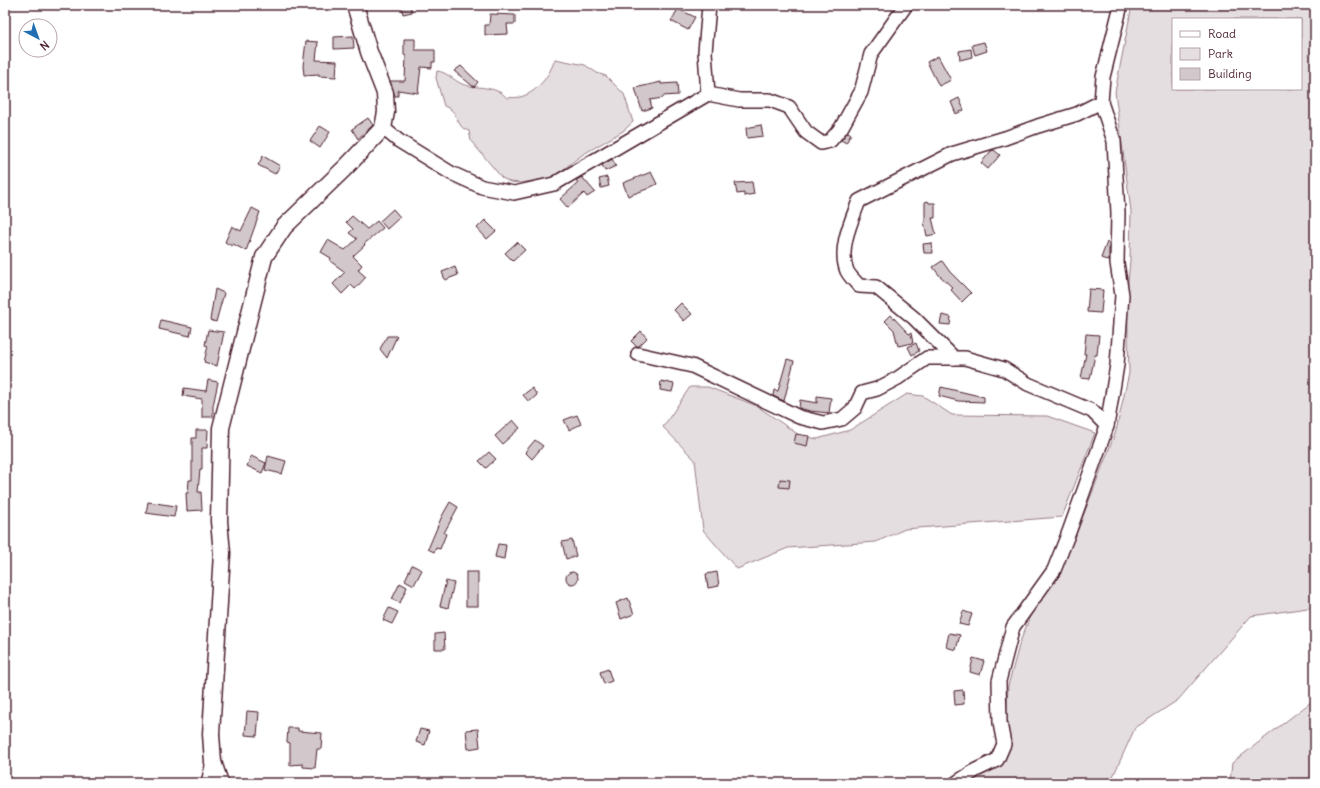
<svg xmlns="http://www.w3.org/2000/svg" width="1320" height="788" viewBox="0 0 1320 788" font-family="Delius,sans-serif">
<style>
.green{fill:#e5dee0;stroke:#987e86;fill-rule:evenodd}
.building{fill:#d2c7cb;stroke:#4a1f2b}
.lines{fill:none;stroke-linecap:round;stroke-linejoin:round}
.minor-casing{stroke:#4a1f2b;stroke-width:16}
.tertiary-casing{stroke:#4a1f2b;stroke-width:19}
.minor{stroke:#fff;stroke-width:13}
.tertiary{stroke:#fff;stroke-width:16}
</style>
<rect width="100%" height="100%" fill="#fff"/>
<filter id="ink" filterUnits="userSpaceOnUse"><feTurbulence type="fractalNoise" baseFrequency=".025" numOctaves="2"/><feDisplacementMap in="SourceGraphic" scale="8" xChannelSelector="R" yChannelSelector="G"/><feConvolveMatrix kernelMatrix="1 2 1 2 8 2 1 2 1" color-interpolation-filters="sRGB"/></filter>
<g filter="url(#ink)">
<g class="green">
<path d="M1132,5H1315V607L1251,616L1178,700L1135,728L1110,783H966L1001,764L1006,725L1008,686L1020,642L1037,599L1060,571L1075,537L1116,431L1129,373L1127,293L1130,260L1131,211L1115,92ZM1173,19H1301V89H1173Z"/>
<path d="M555,59L585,65L597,73L606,76L624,94L633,122L623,131L582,155L552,178L520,183L510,182L502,178L471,141L469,131C466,130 462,128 461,126C454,116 457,111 444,106L436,78L437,71C447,72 453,80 462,84C476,89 496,85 507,98C511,97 516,98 520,97C537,93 550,75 555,59Z"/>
<polygon points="690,387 708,387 757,406 799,435 817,439 850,430 907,394 923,396 952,415 1047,416 1095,433 1062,517 905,529 876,542 788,548 737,569 703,530 695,460 663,427"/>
<polygon points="1315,699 1315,783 1230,783 1232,763"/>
</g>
<g class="building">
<polygon points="401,5 410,5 412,12 403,14"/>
<polygon points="678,9 695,17 688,30 671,21"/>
<polygon points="490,14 515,15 515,24 507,24 508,34 485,35 485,25 489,25"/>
<polygon points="353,36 354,48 334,49 334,37"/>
<polygon points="404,39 415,39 415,50 435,50 435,62 432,62 432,68 421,67 418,93 398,90 398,96 395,96 390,81 405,81 406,56 404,55"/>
<polygon points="306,41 318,42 316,60 337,61 336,77 319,76 319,74 304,75 303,66"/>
<polygon points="984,42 987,51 975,55 972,45"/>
<polygon points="971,49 972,57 960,60 959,51"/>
<polygon points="938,56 951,80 939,86 927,62"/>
<polygon points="461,66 478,82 474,87 454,71"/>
<polygon points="661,82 661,84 677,83 678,95 663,96 663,98 650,100 652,108 642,111 635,88"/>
<polygon points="959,98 964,110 956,114 951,102"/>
<polygon points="368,118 373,125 358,139 352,129"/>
<polygon points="761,125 763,136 747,138 746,128"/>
<polygon points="320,126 330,132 320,148 310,141"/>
<polygon points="848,132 851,134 846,143 841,140"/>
<polygon points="994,150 1000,155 988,169 981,163 991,151"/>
<polygon points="263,156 280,166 275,174 258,165"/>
<polygon points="612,159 616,166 605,171 602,165"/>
<polygon points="651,172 657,184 647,189 628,196 623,183"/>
<polygon points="582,177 595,192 587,197 584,193 568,208 560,199 578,183 576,180"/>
<polygon points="607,177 609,186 601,188 599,179"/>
<polygon points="752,182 754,194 744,196 744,193 737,194 735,183"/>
<polygon points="928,201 929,203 935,203 935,218 932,218 936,234 927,236 924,222 925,222 925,202"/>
<polygon points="252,208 260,212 246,251 233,244 232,246 225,242 232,226 241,231"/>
<polygon points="393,209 400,217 387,229 380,221"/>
<polygon points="352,216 367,229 377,221 383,228 364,244 365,245 353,256 362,265 358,270 366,277 355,289 351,285 342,294 333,284 345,272 330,261 331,258 321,252 328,240 345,250 357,239 349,233 353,229 346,222"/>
<polygon points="485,220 496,231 487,239 477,228"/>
<polygon points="517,242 525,250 513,261 505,253"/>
<polygon points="1107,242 1109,243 1109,261 1101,258"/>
<polygon points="932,243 933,253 924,253 923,244"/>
<polygon points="942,261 950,272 971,293 962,302 951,290 953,288 939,275 933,267"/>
<polygon points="455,267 458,275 445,280 442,272"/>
<polygon points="215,289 224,293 216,322 210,320"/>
<polygon points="1089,289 1103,290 1101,313 1087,312"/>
<polygon points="681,303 692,314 684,321 674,310"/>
<polygon points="891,315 909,334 911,333 913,343 898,346 894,330 885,321"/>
<polygon points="942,315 951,317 950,325 940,324"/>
<polygon points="161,320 192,327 190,336 159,329"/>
<polygon points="208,330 224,332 217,366 204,362 208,346 205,345"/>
<polygon points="641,331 647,338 639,346 636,346 631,341"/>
<polygon points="1086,334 1099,335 1097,355 1095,355 1090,379 1081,378 1086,354 1084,354"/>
<polygon points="387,336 397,336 387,358 380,349"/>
<polygon points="916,343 919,351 912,355 908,347"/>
<polygon points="787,359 794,361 784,401 773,396 774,390 778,391"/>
<polygon points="208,380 218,382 213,406 213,417 202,417 202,399 183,396 184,388 206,391"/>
<polygon points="661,381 674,384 672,392 660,390"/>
<polygon points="941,387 984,397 984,402 958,401 939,396"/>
<polygon points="532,388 537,395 529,402 523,395"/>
<polygon points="817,396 831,398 829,413 810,411 799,408 800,400 817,403"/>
<polygon points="577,415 581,424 569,430 564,420"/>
<polygon points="513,420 520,428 502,444 495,436"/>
<polygon points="196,430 208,430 207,448 202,448 202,469 200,469 198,492 201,492 202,510 187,511 186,493 188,493 189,480 192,480 192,438 196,438"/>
<polygon points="796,434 809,436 807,446 794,443"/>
<polygon points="535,440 543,446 532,459 525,452"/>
<polygon points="489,452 496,459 486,468 479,461"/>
<polygon points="251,456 266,463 262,473 247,466"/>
<polygon points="268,456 286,461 282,474 265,470"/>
<polygon points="780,479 790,480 789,488 779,487"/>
<polygon points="148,502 176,506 174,517 146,513"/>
<polygon points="450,502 458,507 444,533 446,534 440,549 436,548 434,552 428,549 442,516"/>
<polygon points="572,540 576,556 566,559 562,542"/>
<polygon points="498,544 506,545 504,559 495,557"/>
<polygon points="412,565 422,570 414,585 405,580"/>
<circle cx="572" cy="578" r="6"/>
<rect x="466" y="572" width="12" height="34"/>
<polygon points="717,572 719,586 708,588 706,574"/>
<polygon points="446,581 454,583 448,608 440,606"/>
<polygon points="400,583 407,587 400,603 392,599"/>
<polygon points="628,598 634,614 621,619 616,603"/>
<polygon points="389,608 398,612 392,624 383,620"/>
<polygon points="963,611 972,614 968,626 959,624"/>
<polygon points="444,633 445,649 435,649 435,634"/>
<polygon points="949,633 960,635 956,650 946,647"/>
<polygon points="973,658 984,661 980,675 970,672"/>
<polygon points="608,669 612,681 604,684 600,672"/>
<polygon points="963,690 964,704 955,705 954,691"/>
<polygon points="247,711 259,712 257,736 245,735"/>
<polygon points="288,728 298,728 298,731 322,733 321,749 317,749 315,768 303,767 303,764 290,765 290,743 287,742"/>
<polygon points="420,729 429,731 425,745 416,742"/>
<polygon points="478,729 480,747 468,749 466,730"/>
</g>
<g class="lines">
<g class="minor-casing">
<g id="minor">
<polyline points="708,94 705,52 709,5"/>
<polyline points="383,128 399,141 451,173 482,187 514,193 554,184 708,94 739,100 770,100 789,107 806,132 821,143 830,141 841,128 861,92 871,54 906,5"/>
<polyline points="638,354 692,366 799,417 823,423 842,419 855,408 862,393 877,389 898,378 927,358 965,358 1004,369 1028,384 1092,411 1107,426"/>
<path d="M954,358L914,318L876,287L859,286C856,282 850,277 847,271C838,249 851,222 859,201L952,154L1005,138L1038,126L1077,114L1101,102"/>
<polyline points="208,783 213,762"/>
<polyline points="956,783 976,770 997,760 1004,744 1000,723 999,681 1013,627 1054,570 1069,532 1107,426 1117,365 1122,295 1117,263 1118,213 1114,141 1101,102 1103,77 1121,5"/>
</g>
</g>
<g class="tertiary-casing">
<polyline id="tertiary" points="220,783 213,762 211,734 222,553 219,521 221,428 264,257 284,227 347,166 383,128 386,112 385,93 369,52 355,5"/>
</g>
<use href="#minor" class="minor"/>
<use href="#tertiary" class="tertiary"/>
</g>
</g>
<rect width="1320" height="788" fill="none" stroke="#fff" stroke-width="20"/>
<rect x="10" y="10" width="1300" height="768" fill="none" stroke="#4a1f2b" stroke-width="1.5" filter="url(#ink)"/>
<rect x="1172" y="18" width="130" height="72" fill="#ffffff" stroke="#b7a5aa"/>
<rect x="1180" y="31" width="20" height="6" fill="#ffffff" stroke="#b7a5aa"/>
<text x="1208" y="38" font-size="12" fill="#4a1f2b">Road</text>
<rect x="1180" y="48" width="20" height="12" fill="#e5dee0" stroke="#b7a5aa"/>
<text x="1208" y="58" font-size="12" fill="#4a1f2b">Park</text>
<rect x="1180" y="68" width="20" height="12" fill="#d2c7cb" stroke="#b7a5aa"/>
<text x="1208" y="78" font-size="12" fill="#4a1f2b">Building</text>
<g transform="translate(38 38) rotate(139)"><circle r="19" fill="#ffffff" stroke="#b7a5aa"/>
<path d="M0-3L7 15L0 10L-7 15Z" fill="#1f6fb2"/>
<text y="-6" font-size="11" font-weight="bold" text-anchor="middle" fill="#4a1f2b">N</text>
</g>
</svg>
